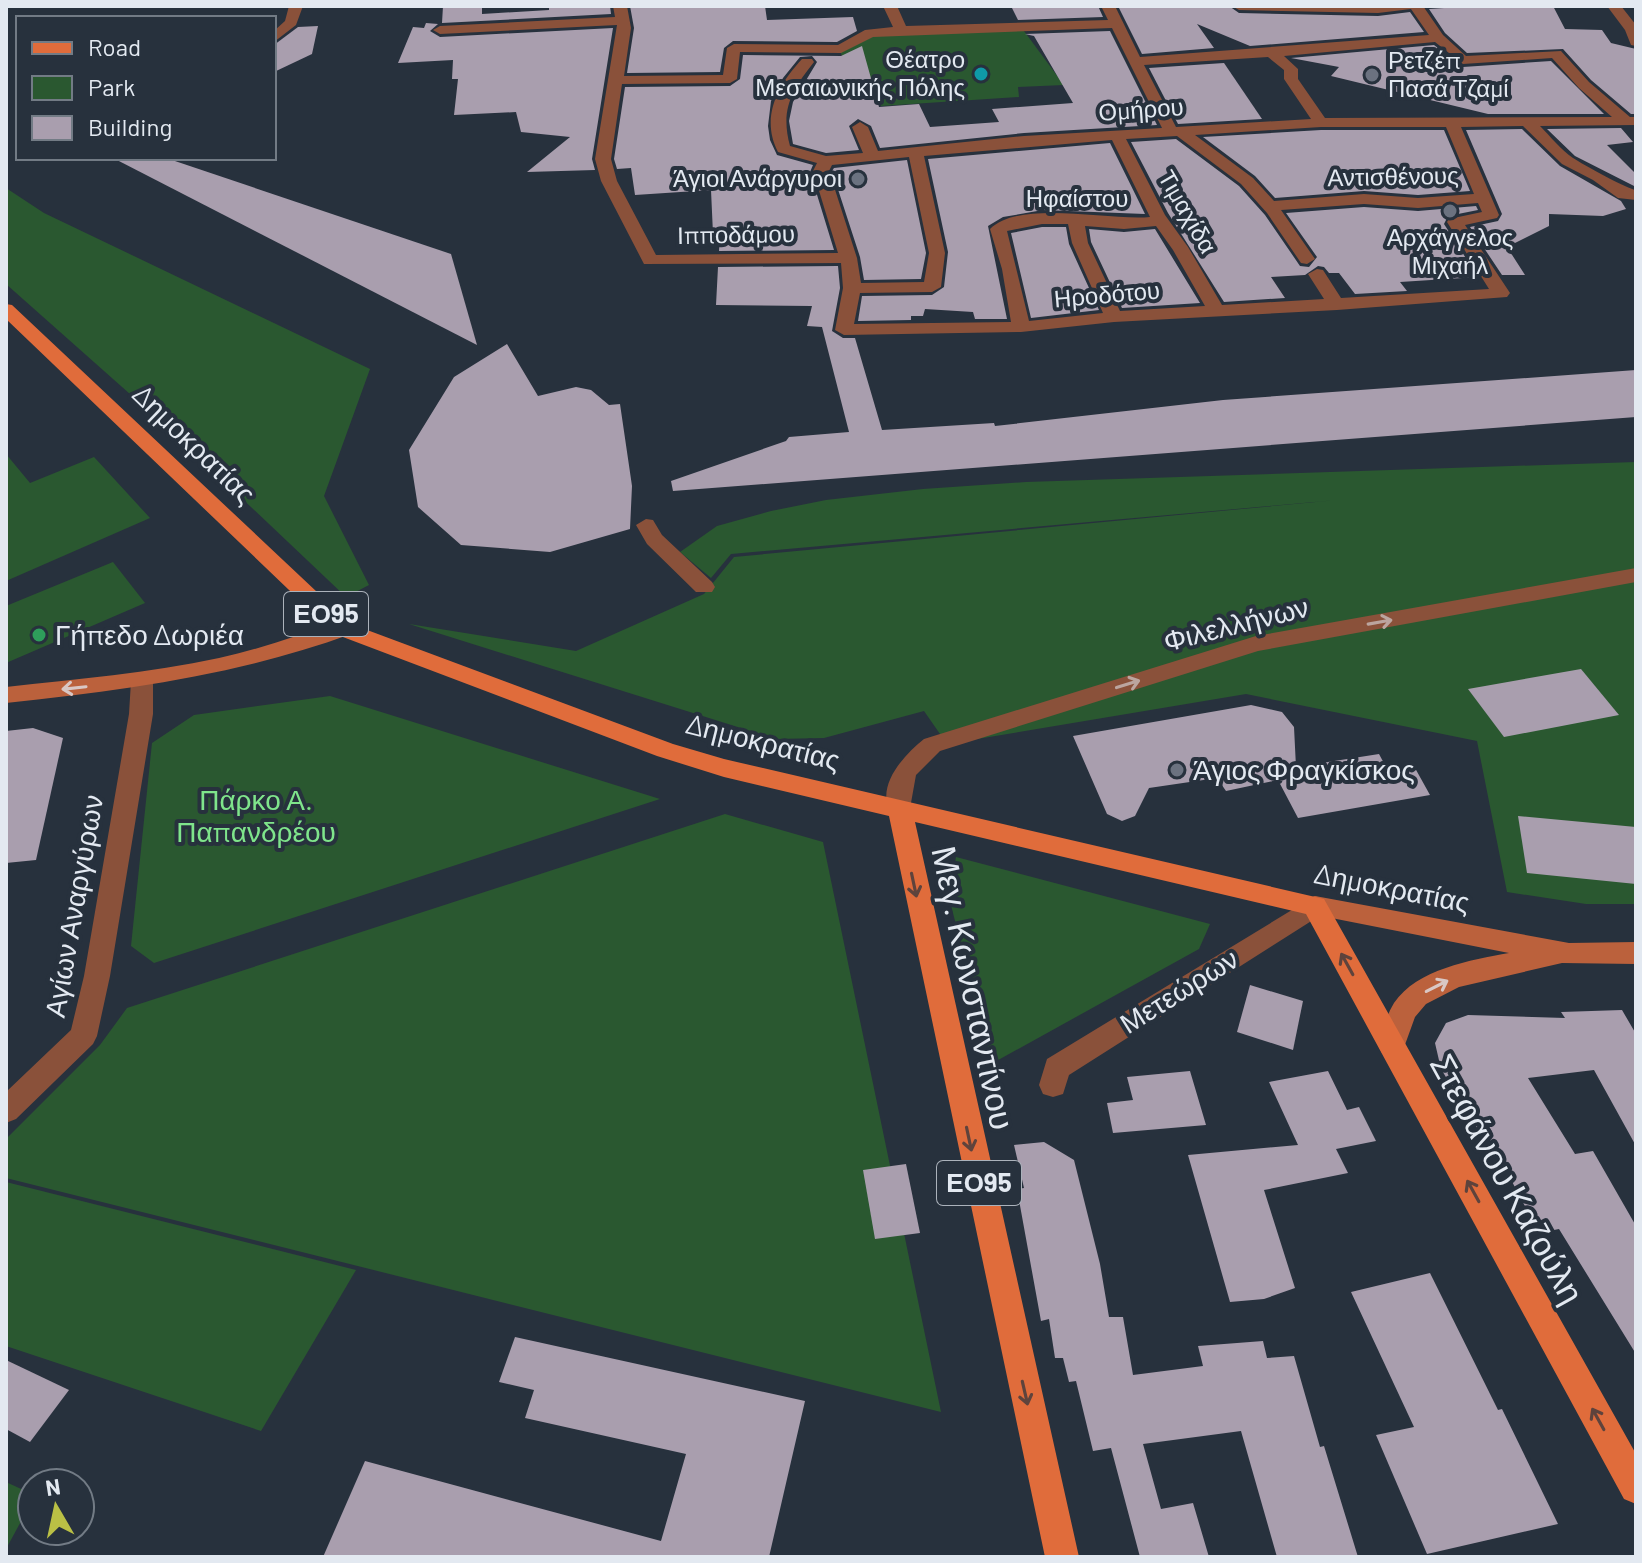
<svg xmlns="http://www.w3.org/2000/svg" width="1642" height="1563" viewBox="0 0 1642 1563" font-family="Barlow,sans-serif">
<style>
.green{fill:#2a5830}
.building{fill:#a99eae}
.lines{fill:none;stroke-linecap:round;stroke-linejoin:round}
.street{fill:#8a513a;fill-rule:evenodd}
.secondary{fill:#bb613c;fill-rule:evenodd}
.primary{fill:#e06c3b;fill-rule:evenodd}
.oneway{stroke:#bba59f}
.oneway2{stroke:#d9c7c4}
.oneway3{stroke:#5e433c}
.culture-dot{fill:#0f9aa8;stroke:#27313d;stroke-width:3}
.worship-dot{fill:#6b7280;stroke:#27313d;stroke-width:3}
.leisure-dot{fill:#2e9e5b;stroke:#27313d;stroke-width:3}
.labels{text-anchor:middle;stroke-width:8;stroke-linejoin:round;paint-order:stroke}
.far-poi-label{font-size:24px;fill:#e3e9f1;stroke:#27313d;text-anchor:end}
.far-street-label{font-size:24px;fill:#e3e9f1;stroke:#27313d}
.shield{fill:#27313d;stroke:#abb2bb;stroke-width:2}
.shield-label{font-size:26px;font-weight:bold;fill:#e3e9f1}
.street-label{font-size:28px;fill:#e3e9f1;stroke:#27313d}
.poi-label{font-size:28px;fill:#e3e9f1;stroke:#27313d;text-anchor:start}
.park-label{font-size:28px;fill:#7fe58b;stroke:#27313d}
.near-street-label{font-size:34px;fill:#e3e9f1;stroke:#27313d}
</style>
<rect width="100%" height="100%" fill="#27313d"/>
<g class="green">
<polygon points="1021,27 1064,85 1018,87 1019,97 881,106 871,78 851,78 840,51 871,35"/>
<polygon points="6,188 44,213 370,369 324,496 369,585 346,597 157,418 6,284"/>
<polygon points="6,454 30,483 94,457 150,518 6,581"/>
<polygon points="1636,462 1636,904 1586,904 1507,892 1477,741 1246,694 947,744 924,711 824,738 776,739 409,624 576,651 704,594 734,557 1337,500 731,554 711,578 680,552 717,526 771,511 826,500 923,489 1026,482"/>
<polygon points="113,562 145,603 6,663 6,606"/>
<polygon points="330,696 660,799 154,963 131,946 152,743 194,715"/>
<polygon points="725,814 823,842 941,1412 6,1178 6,1139 100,1045 127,1008"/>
<polygon points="956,857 1210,924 1199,949 991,1064 949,897"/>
<polygon points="6,1182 356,1270 261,1431 6,1346"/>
<polygon points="6,1482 32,1494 32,1501 6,1549"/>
</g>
<g class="building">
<polygon points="443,6 482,6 482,14 549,10 549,6 610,6 611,14 442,23"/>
<polygon points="630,6 765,6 767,20 853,17 857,31 837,42 733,41 724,48 720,72 627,73 634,28"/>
<polygon points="1061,6 1098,6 1103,17 1018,20 1012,8"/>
<polygon points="1118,6 1229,6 1239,13 1378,16 1410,12 1424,32 1250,46 1197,24 1214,48 1142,54"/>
<polygon points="1474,6 1553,6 1565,29 1602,30 1611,43 1636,49 1636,114 1631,114 1591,80 1563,49 1467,53 1445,33 1429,9"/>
<polygon points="426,23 438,24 430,31 440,37 613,28 592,159 595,170 527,172 570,137 521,132 516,112 454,115 458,79 452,79 453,60 398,63 413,27 424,28"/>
<polygon points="318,26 312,54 274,72 274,45 298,27"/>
<polygon points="1110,31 1157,125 1024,133 880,148 871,126 858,119 849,126 859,150 826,153 793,144 789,121 793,102 817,62 812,56 800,57 783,78 771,101 768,126 770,140 777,155 813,165 810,172 834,250 719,251 720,233 713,234 711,190 635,195 631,168 617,169 614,159 625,87 730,86 740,79 743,55 841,56 862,46 879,107 919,104 930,127 999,122 992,109 1073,103 1034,36 1025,34"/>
<polygon points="1434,45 1463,67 1551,61 1604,114 1488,114 1331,76 1339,67 1291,58"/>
<polygon points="1224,63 1262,119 1178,124 1149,68"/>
<polygon points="1621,128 1633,142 1607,145 1636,174 1636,187 1575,156 1547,129"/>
<polygon points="1522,129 1560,166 1621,201 1626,209 1603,216 1549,214 1549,226 1507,247 1525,275 1502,275 1470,227 1498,221 1502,214 1466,130"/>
<polygon points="1321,130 1444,130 1470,191 1418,195 1364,191 1275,198 1255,176 1203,137"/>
<polygon points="1176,139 1239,186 1265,215 1300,266 1309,267 1317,257 1286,213 1364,207 1418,211 1476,206 1478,210 1448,216 1444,224 1478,277 1400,282 1407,291 1355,294 1339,273 1329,273 1324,267 1318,266 1305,275 1271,277 1285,298 1224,302 1168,213 1131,142"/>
<polygon points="1110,143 1145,214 1043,210 1003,217 988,226 1007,319 975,319 973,312 925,309 923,316 911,316 911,320 858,321 862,296 932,295 944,287 948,252 928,159"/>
<polygon points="166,158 451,254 477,345 115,159"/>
<polygon points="907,160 926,253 921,279 864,280 860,257 832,171 834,168"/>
<polygon points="1042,227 1066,227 1069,244 1099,310 1031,318 1011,233"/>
<polygon points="1089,229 1124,232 1155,229 1200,303 1122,308 1091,242"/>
<polygon points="838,266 840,288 832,331 843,338 855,338 882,430 994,423 995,426 1223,400 1636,370 1636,417 673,491 671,481 786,441 789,437 849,432 822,327 807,326 812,306 716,305 718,267"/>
<polygon points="507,344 538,396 576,387 591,390 609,405 620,404 632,486 630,529 550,552 461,545 418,507 409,450 454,377"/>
<polygon points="1581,669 1619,715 1504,737 1468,689"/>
<polygon points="1251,705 1282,712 1294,727 1296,767 1379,754 1386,767 1401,765 1415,768 1430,795 1298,818 1278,780 1226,791 1217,778 1149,788 1135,816 1122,821 1107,814 1073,736"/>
<polygon points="33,728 63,738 36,860 6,863 6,731"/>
<polygon points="1518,816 1636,827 1636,884 1527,873"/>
<polygon points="1250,985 1303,1001 1293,1050 1237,1032"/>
<polygon points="1622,1010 1636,1034 1636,1146 1594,1070 1528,1078 1575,1154 1593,1151 1636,1226 1636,1354 1559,1229 1539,1233 1487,1134 1482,1136 1441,1069 1435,1043 1446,1023 1468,1015 1565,1018 1561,1012"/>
<polygon points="1190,1071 1206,1125 1113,1133 1107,1103 1133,1100 1127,1077"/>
<polygon points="1328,1071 1347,1110 1359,1107 1376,1141 1336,1149 1348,1173 1264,1190 1295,1288 1264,1299 1230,1302 1188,1155 1298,1145 1269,1082"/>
<polygon points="1044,1142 1074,1160 1100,1264 1109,1317 1123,1317 1133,1375 1203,1366 1198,1346 1263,1341 1267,1358 1294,1356 1320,1447 1324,1446 1358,1557 1277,1557 1241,1431 1143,1444 1161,1509 1193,1503 1209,1557 1140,1557 1111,1448 1093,1451 1076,1381 1069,1382 1063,1358 1055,1358 1049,1319 1041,1321 1017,1189 1024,1188 1014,1145"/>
<polygon points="906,1164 920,1233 875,1239 863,1170"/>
<polygon points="1430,1273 1498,1410 1502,1409 1558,1524 1427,1554 1376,1435 1414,1427 1351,1292"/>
<polygon points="515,1337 805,1401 769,1557 323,1557 365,1461 661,1541 686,1454 525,1418 534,1390 499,1382"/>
<polygon points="6,1360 69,1390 30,1442 6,1429"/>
</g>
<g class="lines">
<g class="street">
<polygon points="289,6 303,6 296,25 274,42 274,31 285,21"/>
<path d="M613,6H627L631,28L624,76L723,75L727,48L734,44L838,45L865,30L893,27L883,6H897L906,26L1108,20L1101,6H1115L1140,57L1429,35L1411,9L1378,13L1239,10L1232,6H1423L1443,35L1466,56L1561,51L1589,82L1630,117H1636V125L1540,126C1550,136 1561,150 1573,158C1582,164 1629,190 1636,190V200L1618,198L1593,180L1562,164L1523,126L1461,127L1499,215L1497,218L1465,225L1510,293L1507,297L1337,310L1114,322L1021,332L844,335L835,330L843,288L841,263L644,264L601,181L595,159L617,25L440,34L433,30L440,26L615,17ZM1112,28L1162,128L1024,136L878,151L868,127L860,122L852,127L863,153L826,156L790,146C780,109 792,90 814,62L812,59H802C778,85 760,117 778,152L817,163L813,171L838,253L656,255L617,181L611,159L622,84L730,83L737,79L740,52L841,53L873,37ZM1435,42L1463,64L1552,58L1579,88L1612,117L1325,118L1298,79V69L1284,56ZM1268,57L1284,70V79L1311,119L1176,127L1144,65ZM1321,127H1446L1474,194L1418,198L1364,194L1274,201L1253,178L1195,135ZM1177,136L1241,184L1267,213L1301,263L1307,264L1315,259L1281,210L1364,204L1418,208L1478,203L1482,212L1449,219L1447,222L1489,289L1341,298L1323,270L1317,269L1308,274L1324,299L1222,305L1188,247L1165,215L1126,139ZM1112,140L1150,217C1109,221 1020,199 990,229L1002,269L1011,322L854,324L860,293L932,292L941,287L945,253L924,156ZM909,157L929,253L924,282L861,283L857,258L829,171L832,165ZM1042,224H1068L1072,243L1103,313L1029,321L1007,231ZM1085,226L1124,229L1156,226L1173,250L1205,306L1120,311L1088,243Z"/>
<polygon points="1607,6 1621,6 1636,25 1636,46 1631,45 1625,30"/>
<polygon points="646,519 653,520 662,535 712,582 715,587 712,592 696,592 647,544 636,525"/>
<path d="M1636,568V582L1258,651L940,751L916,775L909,814L900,817L891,814C875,786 903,756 924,739L1256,636Z"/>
<polygon points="142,673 150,675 153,681 153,714 110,976 97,1036 93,1044 16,1119 6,1123 6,1092 71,1030 84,976 129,714 131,681 134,675"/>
<polygon points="1315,896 1324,899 1328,906 1324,913 1069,1075 1063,1094 1053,1097 1043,1094 1039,1085 1047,1059"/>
</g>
<g class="secondary">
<path d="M343,622L351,624L354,629L351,634C239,675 124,690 6,703V687C77,679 149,673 219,658C262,649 301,633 343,622Z"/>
<path d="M1315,896L1569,943L1636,942V964L1562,963L1459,987L1426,1004L1415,1017L1402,1053L1392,1057L1382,1053L1378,1045C1383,1031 1386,1016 1394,1003C1417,969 1471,960 1509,953L1306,913L1302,906L1306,899Z"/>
</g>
<polygon class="primary" points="6,304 12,305 351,624 673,744 724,759 1324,899 1636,1454 1636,1504 1624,1499 1306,914 915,822 1079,1557 1045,1557 889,816 724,777 657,756 335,634 6,319"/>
</g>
<defs><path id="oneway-shaft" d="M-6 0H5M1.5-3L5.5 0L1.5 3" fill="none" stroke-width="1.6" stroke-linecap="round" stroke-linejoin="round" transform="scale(2)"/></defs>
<g class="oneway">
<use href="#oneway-shaft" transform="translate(1380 622) rotate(-10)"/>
<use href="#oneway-shaft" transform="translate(1128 684) rotate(-17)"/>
</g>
<g class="oneway2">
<use href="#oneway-shaft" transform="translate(74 688) rotate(174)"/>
<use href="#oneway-shaft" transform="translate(1437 986) rotate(-27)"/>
</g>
<g class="oneway3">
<use href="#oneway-shaft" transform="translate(914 885) rotate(78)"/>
<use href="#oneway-shaft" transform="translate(1347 964) rotate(-119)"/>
<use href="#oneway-shaft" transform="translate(969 1139) rotate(78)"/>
<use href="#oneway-shaft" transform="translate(1473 1191) rotate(-119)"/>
<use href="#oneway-shaft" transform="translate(1025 1393) rotate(77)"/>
<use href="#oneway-shaft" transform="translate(1598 1419) rotate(-119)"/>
</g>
<circle class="culture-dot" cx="981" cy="74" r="8"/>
<g class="worship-dot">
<circle cx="1372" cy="75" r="8"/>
<circle cx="858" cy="179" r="8"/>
<circle cx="1450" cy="211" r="8"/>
<circle cx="1177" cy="770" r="8"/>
</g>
<circle class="leisure-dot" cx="39" cy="635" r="8"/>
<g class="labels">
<g class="far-poi-label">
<text x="965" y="68">Θέατρο<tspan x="965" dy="28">Μεσαιωνικής Πόλης</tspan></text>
<text x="1388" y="69" text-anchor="start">Ρετζέπ<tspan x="1388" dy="28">Πασά Τζαμί</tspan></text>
<text x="842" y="187">Άγιοι Ανάργυροι</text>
<text x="1450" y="246" text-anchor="middle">Αρχάγγελος<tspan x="1450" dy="28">Μιχαήλ</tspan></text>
</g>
<g class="far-street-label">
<text transform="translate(1141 110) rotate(-4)" y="8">Ομήρου</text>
<text transform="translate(1393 177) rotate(-1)" y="8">Αντισθένους</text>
<text x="1077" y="207">Ηφαίστου</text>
<text transform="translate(1187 212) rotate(60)" y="8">Τιμαχίδα</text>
<text transform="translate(736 235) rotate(-1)" y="8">Ιπποδάμου</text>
<text transform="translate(1107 295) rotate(-5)" y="8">Ηροδότου</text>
</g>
<g class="shield">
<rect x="284" y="592" width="84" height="44" rx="6"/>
<rect x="937" y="1161" width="84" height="44" rx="6"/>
</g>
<g class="shield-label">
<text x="326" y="623">ΕΟ95</text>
<text x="979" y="1192">ΕΟ95</text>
</g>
<g class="street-label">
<text transform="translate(194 444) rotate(44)" y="10">Δημοκρατίας</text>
<text transform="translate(1236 624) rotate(-14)" y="10">Φιλελλήνων</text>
<text transform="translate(763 742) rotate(14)" y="10">Δημοκρατίας</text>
<text transform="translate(1392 888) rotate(11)" y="10">Δημοκρατίας</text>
<text transform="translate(74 906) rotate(-80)" y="10">Αγίων Αναργύρων</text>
<text transform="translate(1179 991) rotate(-32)" y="10">Μετεώρων</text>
</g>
<g class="poi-label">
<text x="55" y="645">Γήπεδο Δωριέα</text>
<text x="1193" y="780">Άγιος Φραγκίσκος</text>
</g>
<g class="park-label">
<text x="256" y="810">Πάρκο Α.<tspan x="256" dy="32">Παπανδρέου</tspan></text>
</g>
<g class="near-street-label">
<text transform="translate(973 988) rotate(78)" y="12">Μεγ. Κωνσταντίνου</text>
<text transform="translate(1507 1179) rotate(61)" y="12">Στεφάνου Καζούλη</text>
</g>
</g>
<rect width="1642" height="1563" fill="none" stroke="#e3e9f1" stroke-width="16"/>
<rect x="16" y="16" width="260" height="144" fill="#27313d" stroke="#727b85" stroke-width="2"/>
<rect x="32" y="42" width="40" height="12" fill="#e06c3b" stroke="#727b85" stroke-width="2"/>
<text x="88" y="56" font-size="24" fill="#e3e9f1">Road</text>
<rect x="32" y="76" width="40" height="24" fill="#2a5830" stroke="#727b85" stroke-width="2"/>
<text x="88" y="96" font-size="24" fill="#e3e9f1">Park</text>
<rect x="32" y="116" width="40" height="24" fill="#a99eae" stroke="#727b85" stroke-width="2"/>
<text x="88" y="136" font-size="24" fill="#e3e9f1">Building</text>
<g transform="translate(56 1507) rotate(351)"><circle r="38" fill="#27313d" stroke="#727b85" stroke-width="2"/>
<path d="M0-6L14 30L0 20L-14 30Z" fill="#bac045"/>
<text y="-12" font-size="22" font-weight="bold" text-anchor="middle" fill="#e3e9f1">N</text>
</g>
</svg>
